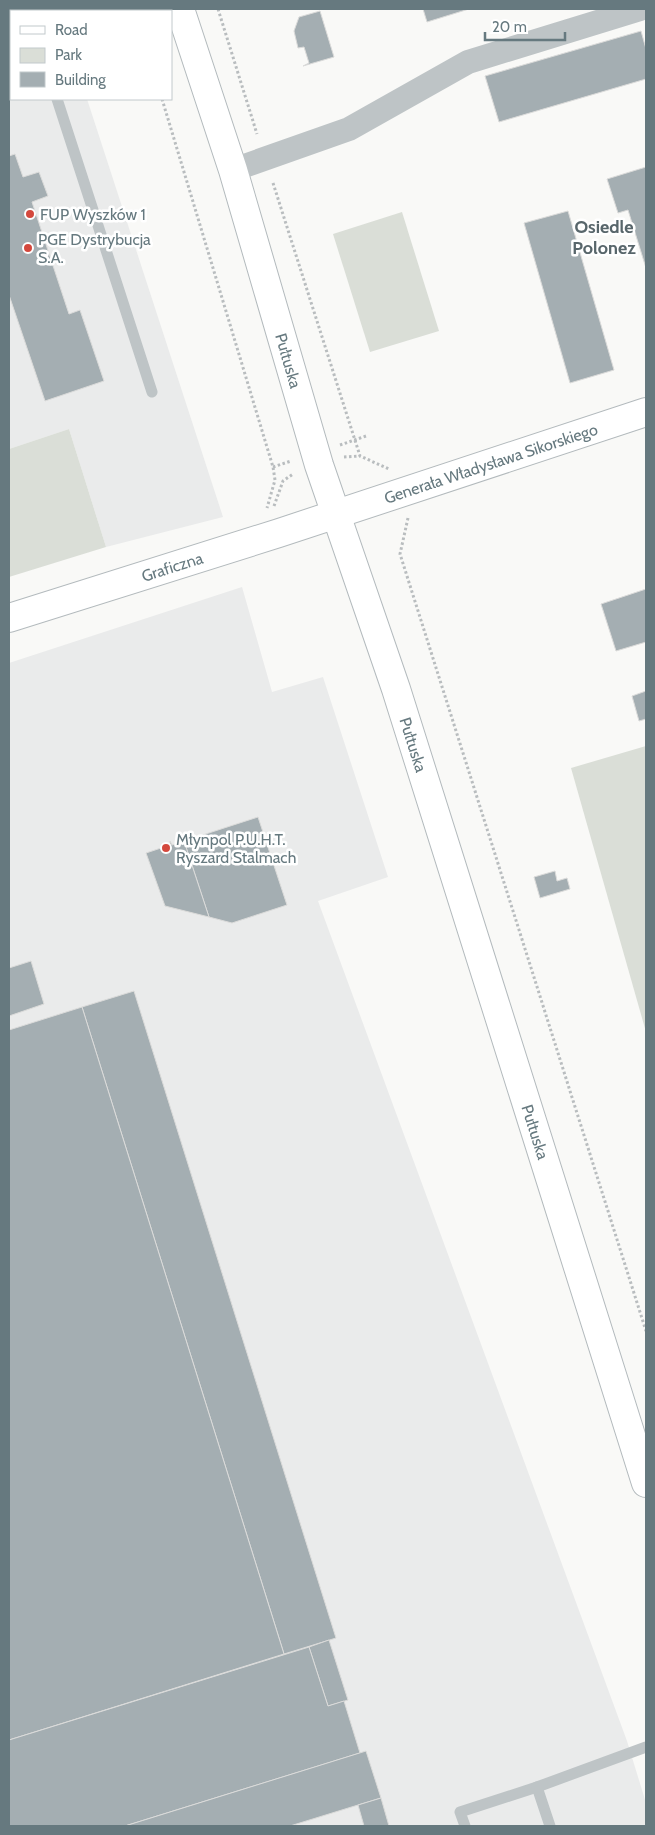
<svg xmlns="http://www.w3.org/2000/svg" width="655" height="1835" viewBox="0 0 655 1835" font-family="Cabin,sans-serif">
<style>
.built{fill:#eaebeb}
.green{fill:#daded7}
.building{fill:#a4aeb2;stroke:#dbdbda}
.lines{fill:none;stroke-linecap:round;stroke-linejoin:round}
.secondary-casing{stroke:#b3babd;stroke-width:30}
.path{stroke:#b9bdbf;stroke-width:3;stroke-dasharray:2.5 2.5;stroke-linecap:butt}
.lane{stroke:#bec4c6;stroke-width:11}
.street{stroke:#bec4c6;stroke-width:24}
.secondary{stroke:#fff;stroke-width:28}
.poi-dot{fill:#d4483d;stroke:#fff;stroke-width:2}
.labels{text-anchor:middle;stroke-width:5;stroke-linejoin:round;paint-order:stroke}
.poi-label{font-size:16px;fill:#66797f;stroke:#fff;text-anchor:start}
.street-label{font-size:16px;fill:#66797f;stroke:#fff}
.neighbourhood-label{font-size:18px;font-weight:bold;fill:#58666b;stroke:#fff}
</style>
<rect width="100%" height="100%" fill="#f9f9f7"/>
<g class="built">
<polygon points="9,9 58,9 59,11 11,11 11,99 87,99 223,517 106,547 69,429 9,449"/>
<polygon points="242,587 272,692 323,677 388,877 318,901 627,1741 646,1803 646,1826 9,1826 9,663"/>
</g>
<g class="green">
<polygon points="402,212 439,331 370,352 333,234"/>
<polygon points="69,429 106,547 9,577 9,449"/>
<polygon points="646,746 646,1032 571,768"/>
</g>
<g class="building">
<polygon points="423,9 469,9 427,22"/>
<polygon points="320,11 334,57 303,66 309,63 304,47 298,48 294,31 299,17"/>
<polygon points="641,31 646,49 646,79 499,122 485,76"/>
<polygon points="15,154 23,177 39,172 48,196 32,202 69,314 80,310 104,381 45,401 9,295 9,156"/>
<polygon points="646,167 646,268 628,210 618,213 607,179"/>
<polygon points="568,211 614,370 570,383 524,223"/>
<polygon points="646,589 646,642 616,651 601,604"/>
<polygon points="646,691 646,719 639,721 632,696"/>
<polygon points="258,817 287,905 232,923 209,917 184,841"/>
<polygon points="170,841 172,845 184,841 209,917 165,906 146,853 170,845"/>
<polygon points="555,871 557,881 567,878 570,889 540,898 534,877"/>
<polygon points="31,961 44,1004 9,1016 9,968"/>
<polygon points="134,991 336,1638 284,1654 82,1007"/>
<polygon points="82,1007 284,1654 9,1740 9,1030"/>
<polygon points="329,1640 348,1700 328,1706 309,1647"/>
<polygon points="309,1647 328,1706 344,1701 360,1753 125,1826 9,1826 9,1740"/>
<polygon points="366,1751 381,1798 358,1805 290,1826 125,1826"/>
<polygon points="381,1798 389,1826 364,1826 358,1805"/>
</g>
<g class="lines">
<g class="secondary-casing">
<g id="secondary">
<path id="s1" d="M180,9L233,170L319,465L396,689L646,1483"/>
<path id="s2" d="M9,618L279,533L646,412"/>
</g>
</g>
<g class="path">
<polyline points="135,9 135,11"/>
<polyline points="218,9 257,134"/>
<polyline points="162,99 273,467 275,480 267,508"/>
<polyline points="273,183 360,456 389,469"/>
<polyline points="340,445 366,436"/>
<polyline points="344,457 360,456"/>
<polyline points="273,467 291,461"/>
<polyline points="274,506 283,481 293,474"/>
<polyline points="408,518 400,554 646,1331"/>
</g>
<g class="lane">
<polyline points="54,11 62,9"/>
<polyline points="9,25 11,24"/>
<polyline points="57,99 152,392"/>
<polyline points="465,1826 460,1812 537,1787"/>
<polyline points="550,1826 537,1787 646,1747"/>
</g>
<polyline class="street" points="233,170 349,129 468,62 640,9"/>
<use href="#secondary" class="secondary"/>
</g>
<g class="poi-dot">
<circle cx="30" cy="214" r="5"/>
<circle cx="28" cy="248" r="5"/>
<circle cx="166" cy="848" r="5"/>
</g>
<g class="labels">
<g class="poi-label">
<text x="40" y="220">FUP Wyszków 1</text>
<text x="38" y="245">PGE Dystrybucja<tspan x="38" dy="18">S.A.</tspan></text>
<text x="176" y="845">Młynpol P.U.H.T.<tspan x="176" dy="18">Ryszard Stalmach</tspan></text>
</g>
<g class="street-label">
<text dy="6" stroke="none"><textPath href="#s1" startOffset="368">Pułtuska</textPath></text>
<text dy="6" stroke="none"><textPath href="#s2" startOffset="506">Generała Władysława Sikorskiego</textPath></text>
<text dy="6" stroke="none"><textPath href="#s2" startOffset="171">Graficzna</textPath></text>
<text dy="6" stroke="none"><textPath href="#s1" startOffset="772">Pułtuska</textPath></text>
<text dy="6" stroke="none"><textPath href="#s1" startOffset="1178">Pułtuska</textPath></text>
</g>
<g class="neighbourhood-label">
<text x="604" y="233">Osiedle<tspan x="604" dy="21">Polonez</tspan></text>
</g>
</g>
<rect width="655" height="1835" fill="none" stroke="#66797f" stroke-width="20"/>
<rect x="10" y="10" width="162" height="90" fill="#ffffff" stroke="#c2c9cc"/>
<rect x="20" y="26" width="25" height="8" fill="#ffffff" stroke="#c2c9cc"/>
<text x="55" y="35" font-size="15" fill="#66797f">Road</text>
<rect x="20" y="48" width="25" height="15" fill="#daded7" stroke="#c2c9cc"/>
<text x="55" y="60" font-size="15" fill="#66797f">Park</text>
<rect x="20" y="72" width="25" height="15" fill="#a4aeb2" stroke="#c2c9cc"/>
<text x="55" y="85" font-size="15" fill="#66797f">Building</text>
<path d="M485 32v8h80v-8" fill="none" stroke="#66797f" stroke-width="2.5"/>
<text x="492" y="32" font-size="15" fill="#66797f" stroke="#ffffff" stroke-width="4" paint-order="stroke">20 m</text>
</svg>
